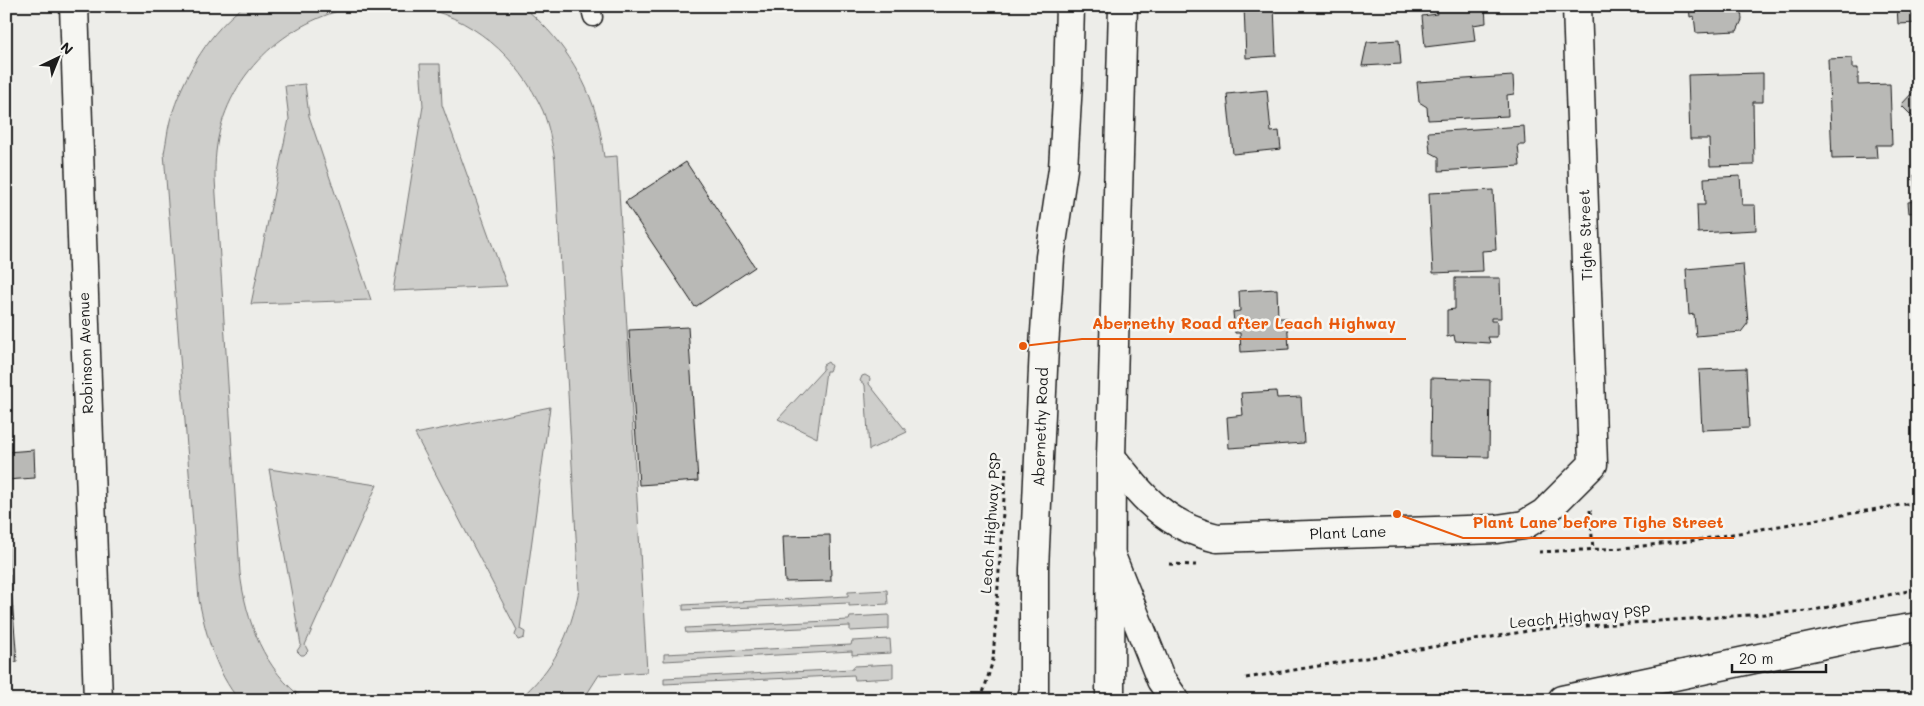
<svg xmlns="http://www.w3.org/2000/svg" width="1924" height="706" viewBox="0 0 1924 706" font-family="Mali,sans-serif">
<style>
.green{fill:#cececb;stroke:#757574}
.building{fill:#b9b9b6;stroke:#1c1c1c}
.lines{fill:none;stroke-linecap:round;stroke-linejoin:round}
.lane-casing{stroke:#1c1c1c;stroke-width:21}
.street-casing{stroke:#1c1c1c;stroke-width:31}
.primary-casing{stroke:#1c1c1c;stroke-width:31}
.highway-casing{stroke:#1c1c1c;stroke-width:31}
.path{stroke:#1c1c1c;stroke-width:3;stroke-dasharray:4 4;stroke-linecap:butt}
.lane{stroke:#f6f6f2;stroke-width:18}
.street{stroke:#f6f6f2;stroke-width:28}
.primary{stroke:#f6f6f2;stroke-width:28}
.highway{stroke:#f6f6f2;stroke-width:28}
.labels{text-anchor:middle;stroke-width:5;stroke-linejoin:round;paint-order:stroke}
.street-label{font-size:15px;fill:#1c1c1c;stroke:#f6f6f2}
.leader{fill:none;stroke:#e8590c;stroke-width:2}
.callout-dot{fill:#e8590c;stroke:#f6f6f2;stroke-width:2}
.callout-label{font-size:16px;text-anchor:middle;font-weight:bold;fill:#e8590c;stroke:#f6f6f2;stroke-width:5;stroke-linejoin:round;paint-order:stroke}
</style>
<rect width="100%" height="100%" fill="#edede9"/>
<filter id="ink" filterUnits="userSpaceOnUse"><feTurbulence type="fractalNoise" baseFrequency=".02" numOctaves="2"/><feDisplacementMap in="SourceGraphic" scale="10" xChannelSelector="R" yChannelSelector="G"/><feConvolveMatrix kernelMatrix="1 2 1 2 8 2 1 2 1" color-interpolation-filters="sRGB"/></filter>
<g filter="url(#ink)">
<g class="green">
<path d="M244,6H358C285,20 224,76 216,152C215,161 215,170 215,179L240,573C246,621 264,670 305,700H239C216,672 206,635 199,600L164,153C167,139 168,124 173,111C186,72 210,31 244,6Z"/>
<path d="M411,6H522C558,34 587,77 598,122C601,133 602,145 604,157L617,156L647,672L599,675L583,700H518C554,669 570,636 579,590L555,160C552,144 549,126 543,111C519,58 471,14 411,6Z"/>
<polygon points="420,64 440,64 442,105 507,286 393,291 423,106"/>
<polygon points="305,84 309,116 371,300 251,304 289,119 285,86"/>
<polygon points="828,362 831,366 829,371 826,371 817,438 778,419 823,370 823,365"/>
<polygon points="865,375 870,378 869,384 907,432 869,450 865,385 860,381 862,376"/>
<polygon points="550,407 520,629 525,632 524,638 518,640 515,635 517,630 415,434"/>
<polygon points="269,469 377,485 305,645 308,651 304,655 301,655 297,651 301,645"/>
<polygon points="887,590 888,604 849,606 849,603 683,610 683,605 848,596 848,592"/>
<polygon points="889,615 889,629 850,631 850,626 686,633 685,628 849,620 850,617"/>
<polygon points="890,639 891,653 852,655 852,651 664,661 664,654 851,645 852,641"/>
<polygon points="893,664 893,678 855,680 854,675 664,684 664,678 853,669 854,666"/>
</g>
<g class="building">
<polygon points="1244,6 1274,6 1276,56 1246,58"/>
<polygon points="1436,6 1485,6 1486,23 1473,25 1475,41 1425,47 1422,16 1437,14"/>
<polygon points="1689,6 1741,6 1742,20 1737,31 1696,33 1694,16 1690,17"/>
<polygon points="1897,6 1918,6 1918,23 1898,24"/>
<polygon points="1399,40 1401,64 1362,66 1367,42"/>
<polygon points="1852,58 1852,68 1858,68 1858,85 1890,84 1892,145 1876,145 1877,158 1832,159 1828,59"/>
<polygon points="1763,73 1763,102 1753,102 1754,165 1710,166 1709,139 1690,139 1688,75"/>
<polygon points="1918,73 1918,117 1914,118 1901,105 1913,92 1910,74"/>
<polygon points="1513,76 1514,94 1507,95 1508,116 1428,120 1427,107 1419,102 1417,82"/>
<polygon points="1267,90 1271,132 1279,131 1281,149 1233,154 1227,94"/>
<polygon points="1524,126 1525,145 1518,145 1520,166 1439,171 1439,157 1430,152 1428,132"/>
<polygon points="686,162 755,267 695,307 625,202"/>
<polygon points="1914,175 1918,175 1918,233 1916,212 1909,213 1908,202 1916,201"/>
<polygon points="1740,176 1742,205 1755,205 1756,230 1698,233 1697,205 1705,205 1704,178"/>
<polygon points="1493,190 1496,250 1482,251 1483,271 1433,273 1429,193"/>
<polygon points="1743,264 1748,323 1741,332 1696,336 1694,314 1689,315 1686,269"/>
<polygon points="1455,278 1500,278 1501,318 1491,318 1491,321 1497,321 1497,337 1488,337 1490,343 1455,341 1454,335 1447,337 1447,310 1455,309"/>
<polygon points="1277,289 1278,318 1287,318 1289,349 1241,352 1240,333 1235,333 1233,312 1240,311 1239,291"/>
<polygon points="688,327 698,481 639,485 629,330"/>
<polygon points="1746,368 1749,428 1702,430 1699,370"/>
<polygon points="1431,378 1490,380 1489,457 1430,456"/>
<polygon points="1276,391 1277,398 1301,397 1304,443 1229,448 1227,417 1243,415 1241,393"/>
<polygon points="34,450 35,478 6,480 6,452"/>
<polygon points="6,514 8,514 9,571 6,571"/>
<polygon points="830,535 831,581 785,582 783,536"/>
<polygon points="6,574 10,574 17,662 6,662"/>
</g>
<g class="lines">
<g class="lane-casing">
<polyline id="lane" points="590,6 593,17"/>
</g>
<g class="street-casing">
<g id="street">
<polyline points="74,6 98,700"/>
<path d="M1111,457C1142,496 1165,526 1217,538L1497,529L1524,525L1544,513L1593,464L1577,6"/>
</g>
</g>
<g class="primary-casing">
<g id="primary">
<polyline points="1034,700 1034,569 1044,347 1050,257 1063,169 1068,82 1070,6"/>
<polyline points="1110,700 1111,457 1123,6"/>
</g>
</g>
<g class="highway-casing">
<g id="highway">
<polyline points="1110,553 1161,680 1175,700"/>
<polyline points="1031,700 1033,694"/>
<polyline points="1562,700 1867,635 1918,627"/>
</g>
</g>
<g class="path">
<polyline points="1590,510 1593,550"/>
<polyline points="1539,552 1623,548 1698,540 1918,502"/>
<polyline points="1169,564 1196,565"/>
<polyline points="1246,678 1540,629 1809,611 1918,589"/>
<polyline points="981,700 993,660 1006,468"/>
</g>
<use href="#lane" class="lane"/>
<use href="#street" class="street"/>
<use href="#primary" class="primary"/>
<use href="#highway" class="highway"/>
</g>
</g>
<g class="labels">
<g class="street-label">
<text transform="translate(1586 235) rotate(-92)" y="5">Tighe Street</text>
<text transform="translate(86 353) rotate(-92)" y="5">Robinson Avenue</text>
<text transform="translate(1041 427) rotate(-88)" y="5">Abernethy Road</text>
<text transform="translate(991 523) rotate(-86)" y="5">Leach Highway PSP</text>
<text transform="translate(1348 533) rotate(-2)" y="5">Plant Lane</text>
<text transform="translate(1580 617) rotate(-5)" y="5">Leach Highway PSP</text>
</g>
</g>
<path class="leader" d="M1023 346L1082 339H1406M1397 514L1463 538H1734"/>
<g class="callout-dot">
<circle cx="1023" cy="346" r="5"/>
<circle cx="1397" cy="514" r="5"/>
</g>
<g class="callout-label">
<text x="1244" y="329">Abernethy Road after Leach Highway</text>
<text x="1598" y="528">Plant Lane before Tighe Street</text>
</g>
<rect width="1924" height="706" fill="none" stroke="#f6f6f2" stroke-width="25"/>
<rect x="12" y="12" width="1899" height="681" fill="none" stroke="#1c1c1c" stroke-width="2" filter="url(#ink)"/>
<g transform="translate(58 58) rotate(43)" stroke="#f6f6f2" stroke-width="4" paint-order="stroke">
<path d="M0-4L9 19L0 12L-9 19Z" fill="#1c1c1c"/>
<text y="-8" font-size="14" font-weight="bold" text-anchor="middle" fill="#1c1c1c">N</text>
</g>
<path d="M1732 664v8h94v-8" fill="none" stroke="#1c1c1c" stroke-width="2.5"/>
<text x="1739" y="664" font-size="15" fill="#1c1c1c" stroke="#f6f6f2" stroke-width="4" paint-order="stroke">20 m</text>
</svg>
